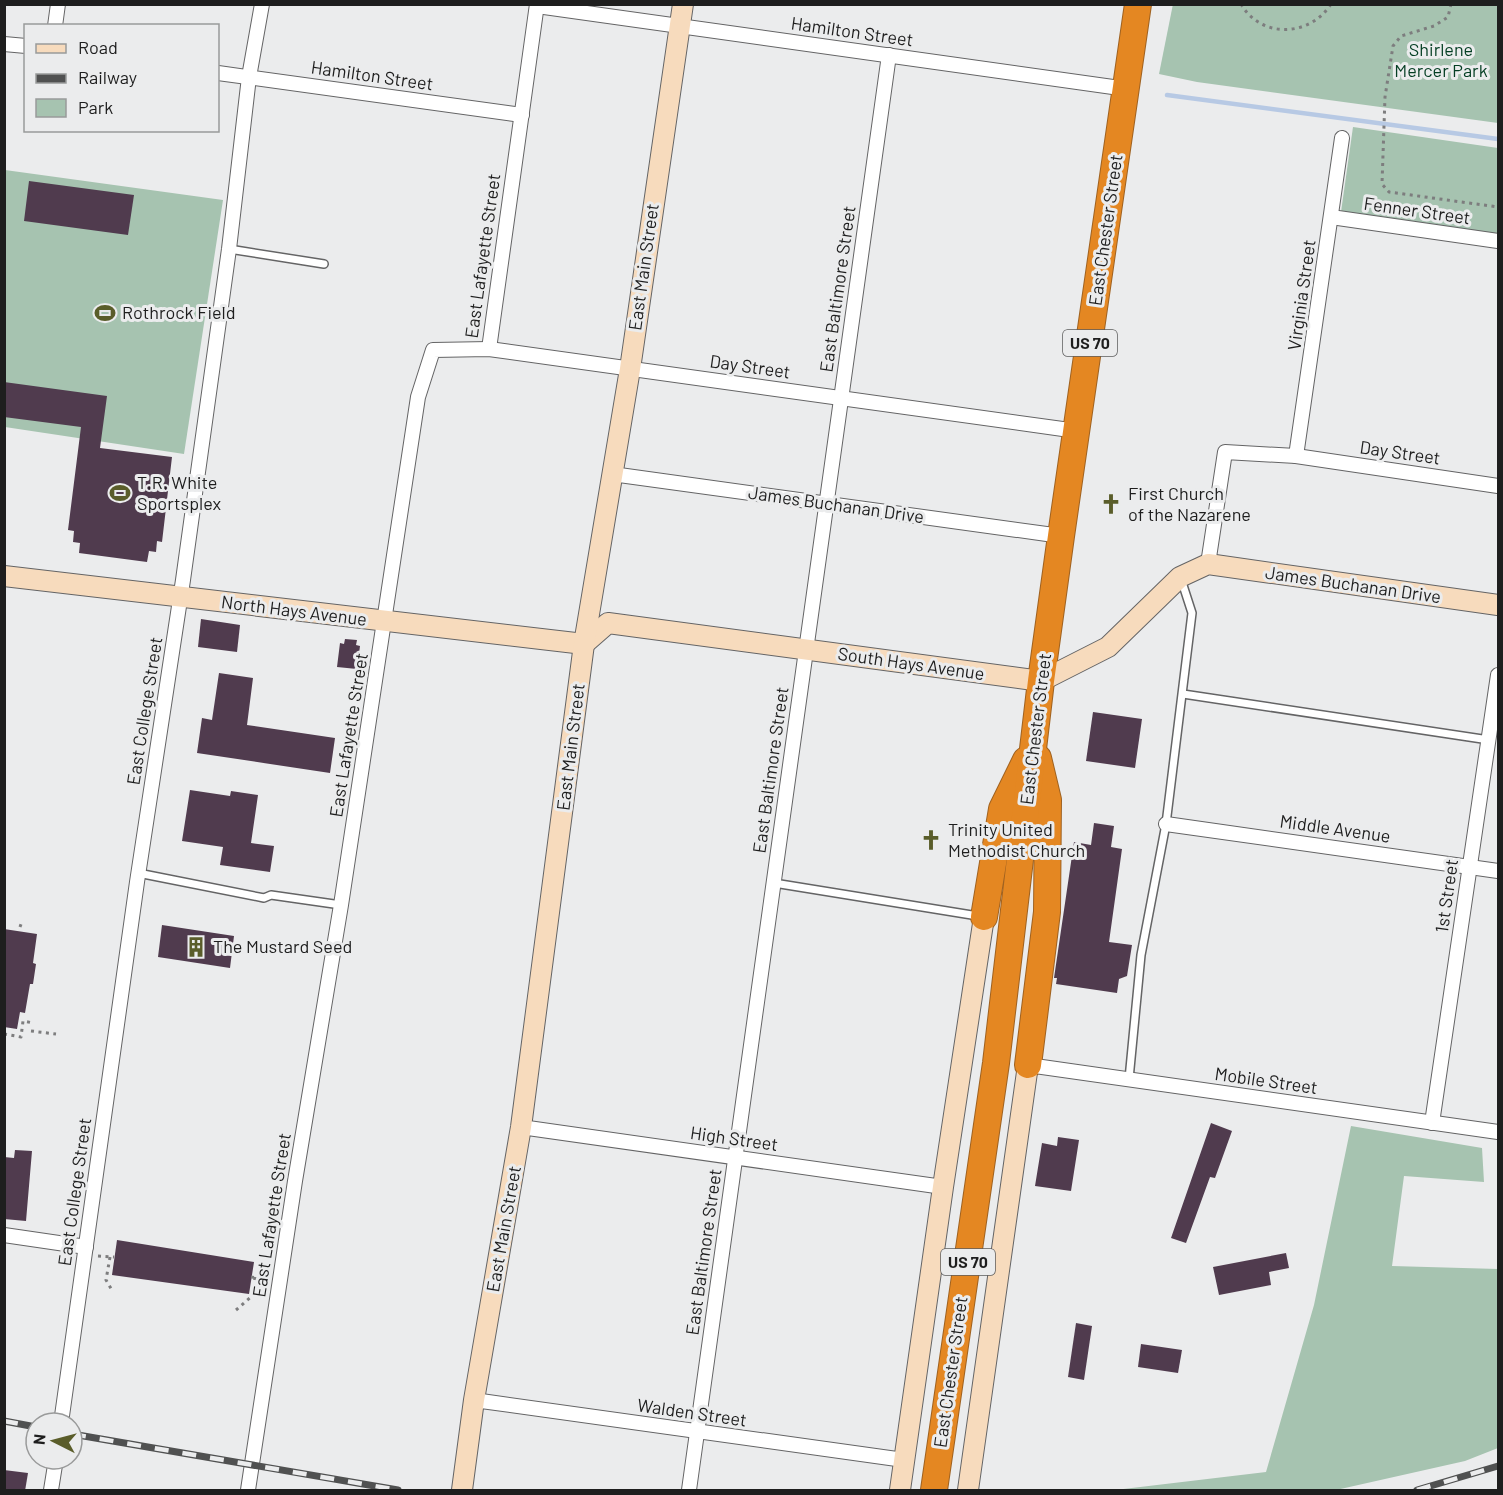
<svg xmlns="http://www.w3.org/2000/svg" width="1503" height="1495" viewBox="0 0 1503 1495" font-family="Barlow,sans-serif">
<style>
.green{fill:#a6c3b0}
.lines{fill:none;stroke-linecap:round;stroke-linejoin:round}
.stream{stroke:#b7c9e4;stroke-width:4.5}
.building{fill:#503b4e}
.lane-casing{stroke:#646465;stroke-width:10}
.street-casing{stroke:#646465;stroke-width:16}
.secondary-casing{stroke:#646465;stroke-width:22}
.highway-casing{stroke:#9f6221;stroke-width:28}
.path{stroke:#7d7d7e;stroke-width:3;stroke-dasharray:3 4.5;stroke-linecap:butt}
.lane{stroke:#fff;stroke-width:7}
.street{stroke:#fff;stroke-width:14}
.secondary{stroke:#f7dbbd;stroke-width:20}
.highway{stroke:#e48722;stroke-width:26}
.rail-casing{stroke:#505151;stroke-width:7}
.rail{stroke:#ebeced;stroke-width:4.5;stroke-dasharray:14;stroke-linecap:butt}
.labels{text-anchor:middle;stroke-width:6;stroke-linejoin:round;paint-order:stroke}
.shield{fill:#ebeced;stroke:#5c5c5c;stroke-width:1.5}
.shield-label{font-size:16px;font-weight:bold;fill:#1e1e1e}
.street-label{font-size:18px;fill:#1e1e1e;stroke:#ebeced}
.park-label{font-size:18px;fill:#043e23;stroke:#ebeced}
.poi-label{font-size:18px;fill:#1e1e1e;stroke:#ebeced;text-anchor:start}
</style>
<rect width="100%" height="100%" fill="#ebeced"/>
<g class="green">
<polygon points="1173,4 1498,5 1498,123 1197,82 1159,74"/>
<polygon points="1353,127 1498,148 1498,235 1341,212"/>
<polygon points="5,170 223,200 184,454 5,427"/>
<polygon points="1351,1126 1482,1148 1484,1182 1404,1176 1392,1266 1498,1269 1498,1448 1465,1461 1336,1490 1115,1490 1266,1472 1314,1305"/>
</g>
<g class="lines">
<polyline class="stream" points="1167,95 1498,139"/>
</g>
<g class="building">
<polygon points="29,181 134,195 128,235 24,221"/>
<polygon points="4,382 107,396 100,448 172,457 162,542 157,541 156,552 149,551 147,562 79,553 80,543 73,542 74,531 68,530 81,427 4,417"/>
<polygon points="201,619 240,625 237,652 198,647"/>
<polygon points="345,639 357,640 356,645 360,646 357,669 337,667 340,643 344,644"/>
<polygon points="219,673 253,678 247,725 335,738 330,773 197,753 202,718 212,720"/>
<polygon points="1093,712 1142,719 1135,768 1086,761"/>
<polygon points="190,790 230,796 231,791 258,795 251,843 274,846 270,872 220,865 223,847 182,841"/>
<polygon points="1094,823 1114,826 1111,847 1122,849 1109,942 1132,945 1127,976 1119,979 1117,993 1056,984 1057,978 1054,978 1074,842 1091,845"/>
<polygon points="162,925 234,936 230,968 158,957"/>
<polygon points="4,929 37,934 33,963 36,964 33,984 30,984 25,1013 20,1012 17,1029 4,1027"/>
<polygon points="1211,1123 1232,1131 1215,1178 1210,1177 1186,1243 1171,1238"/>
<polygon points="1058,1137 1079,1140 1071,1191 1035,1186 1042,1143 1057,1146"/>
<polygon points="15,1150 32,1151 26,1221 4,1219 6,1194 4,1194 4,1157 14,1158"/>
<polygon points="117,1240 254,1262 249,1294 112,1275"/>
<polygon points="1286,1253 1289,1268 1269,1272 1271,1285 1219,1295 1213,1267"/>
<polygon points="1076,1323 1092,1326 1084,1380 1068,1377"/>
<polygon points="1141,1344 1182,1350 1178,1373 1138,1367"/>
<polygon points="4,1470 28,1473 25,1491 4,1491"/>
</g>
<g class="lines">
<g class="lane-casing">
<g id="lane">
<polyline points="229,249 324,264"/>
<polyline points="1183,694 1489,740"/>
<polyline points="138,873 264,898 271,895 341,905"/>
<polyline points="774,883 978,916"/>
<polyline points="1129,1079 1141,955 1166,824 1192,613 1181,579"/>
</g>
</g>
<g class="street-casing">
<g id="street">
<polyline points="537,6 1127,89"/>
<polyline points="55,26 58,4"/>
<polyline points="4,44 26,46"/>
<polyline points="218,73 522,115"/>
<polyline points="1331,217 1498,241"/>
<polyline points="489,349 537,4"/>
<polyline points="1296,456 1342,138"/>
<polyline points="612,474 1061,536"/>
<polyline points="1208,564 1225,452 1296,456 1498,486"/>
<polyline points="1166,824 1498,871"/>
<polyline points="1028,1065 1498,1132"/>
<polyline points="1432,1123 1498,675"/>
<polyline points="521,1127 943,1187"/>
<polyline points="4,1235 86,1247"/>
<polyline points="474,1400 904,1460"/>
<polyline points="61,1423 137,882 183,580 229,249 249,77 262,4"/>
<polyline points="51,1490 56,1459"/>
<polyline points="248,1490 295,1181 341,905 418,397 433,350 489,349 1077,431"/>
<polyline points="689,1490 889,55"/>
</g>
</g>
<g class="secondary-casing">
<g id="secondary">
<polyline points="4,576 584,644"/>
<polyline points="584,644 608,623 1041,681 1108,647 1180,577 1208,564 1498,605"/>
<polyline points="462,1490 474,1400 521,1127 584,644 630,369 683,4"/>
<polyline points="900,1490 943,1187 984,917"/>
<polyline points="968,1490 1028,1065"/>
</g>
</g>
<g class="highway-casing">
<g id="highway">
<polyline points="984,917 1002,809 1026,760"/>
<polyline points="1028,1065 1047,912 1048,800 1038,758"/>
<polyline points="934,1490 996,1063 1041,681 1061,536 1138,4"/>
</g>
</g>
<g class="path">
<path d="M1241,4C1261,39 1310,37 1331,4"/>
<polyline points="1451,4 1448,17 1434,26 1401,36 1393,46 1385,97 1382,184 1389,192 1498,207"/>
<polyline points="20,927 21,924"/>
<polyline points="31,1031 56,1034"/>
<polyline points="4,1034 21,1037 23,1021 33,1023"/>
<polyline points="98,1256 114,1257"/>
<polyline points="110,1257 106,1280 113,1292"/>
<polyline points="251,1277 267,1279"/>
<polyline points="236,1310 252,1296 255,1277"/>
</g>
<use href="#lane" class="lane"/>
<use href="#street" class="street"/>
<use href="#secondary" class="secondary"/>
<use href="#highway" class="highway"/>
<g class="rail-casing">
<g id="rail">
<polyline points="4,1421 36,1427"/>
<polyline points="72,1434 398,1490"/>
<polyline points="1417,1490 1498,1466"/>
</g>
</g>
<use href="#rail" class="rail"/>
</g>
<defs>
<g id="stadium-bare" transform="scale(1.62)"><path d="M0-5a6.5 5 0 1 0 0 10a6.5 5 0 1 0 0-10ZM-3.5-1.8h7v3.6h-7Z" fill="#5a5d2a" stroke="#ebeced" stroke-width="2.5" paint-order="stroke"/></g>
<g id="church-bare" transform="scale(1.62)"><path d="M-1.2-6h2.4v3.5h3.3v2.4h-3.3V6h-2.4V-.1h-3.3v-2.4h3.3Z" fill="#5a5d2a" stroke="#ebeced" stroke-width="2.5" paint-order="stroke"/></g>
<g id="building-bare" transform="scale(1.62)"><path d="M-4-6H4V6H1V3H-1V6H-4ZM-2.5-4.3h1.7v1.8h-1.7ZM.8-4.3h1.7v1.8H.8ZM-2.5-1h1.7V.8h-1.7ZM.8-1h1.7V.8H.8Z" fill="#5a5d2a" stroke="#ebeced" stroke-width="2.5" paint-order="stroke"/></g>
</defs>
<g fill-rule="evenodd">
<use href="#stadium-bare" x="105" y="313"/>
<use href="#stadium-bare" x="120" y="493"/>
<use href="#church-bare" x="1111" y="504"/>
<use href="#church-bare" x="931" y="840"/>
<use href="#building-bare" x="196" y="947"/>
</g>
<g class="labels">
<g class="shield">
<rect x="1063" y="330" width="54" height="26" rx="4.5"/>
<rect x="941" y="1249" width="54" height="26" rx="4.5"/>
</g>
<g class="shield-label">
<text x="1090" y="349">US 70</text>
<text x="968" y="1268">US 70</text>
</g>
<g class="street-label">
<text transform="translate(852 32) rotate(8)" y="6">Hamilton Street</text>
<text transform="translate(372 76) rotate(8)" y="6">Hamilton Street</text>
<text transform="translate(1417 211) rotate(8)" y="6">Fenner Street</text>
<text transform="translate(1106 230) rotate(-82)" y="6">East Chester Street</text>
<text transform="translate(483 256) rotate(-82)" y="6">East Lafayette Street</text>
<text transform="translate(644 267) rotate(-82)" y="6">East Main Street</text>
<text transform="translate(838 289) rotate(-82)" y="6">East Baltimore Street</text>
<text transform="translate(1302 295) rotate(-82)" y="6">Virginia Street</text>
<text transform="translate(750 367) rotate(8)" y="6">Day Street</text>
<text transform="translate(1400 453) rotate(8)" y="6">Day Street</text>
<text transform="translate(836 505) rotate(8)" y="6">James Buchanan Drive</text>
<text transform="translate(1353 585) rotate(8)" y="6">James Buchanan Drive</text>
<text transform="translate(294 611) rotate(7)" y="6">North Hays Avenue</text>
<text transform="translate(911 664) rotate(8)" y="6">South Hays Avenue</text>
<text transform="translate(145 711) rotate(-81)" y="6">East College Street</text>
<text transform="translate(1036 729) rotate(-83)" y="6">East Chester Street</text>
<text transform="translate(349 735) rotate(-81)" y="6">East Lafayette Street</text>
<text transform="translate(571 747) rotate(-83)" y="6">East Main Street</text>
<text transform="translate(771 770) rotate(-82)" y="6">East Baltimore Street</text>
<text transform="translate(1335 829) rotate(8)" y="6">Middle Avenue</text>
<text transform="translate(1447 896) rotate(-82)" y="6">1st Street</text>
<text transform="translate(1266 1081) rotate(8)" y="6">Mobile Street</text>
<text transform="translate(734 1139) rotate(8)" y="6">High Street</text>
<text transform="translate(75 1192) rotate(-82)" y="6">East College Street</text>
<text transform="translate(272 1215) rotate(-81)" y="6">East Lafayette Street</text>
<text transform="translate(504 1229) rotate(-80)" y="6">East Main Street</text>
<text transform="translate(704 1252) rotate(-82)" y="6">East Baltimore Street</text>
<text transform="translate(951 1372) rotate(-82)" y="6">East Chester Street</text>
<text transform="translate(692 1413) rotate(8)" y="6">Walden Street</text>
</g>
<g class="park-label">
<text x="1441" y="56">Shirlene<tspan x="1441" dy="21">Mercer Park</tspan></text>
</g>
<g class="poi-label">
<text x="122" y="319">Rothrock Field</text>
<text x="137" y="489">T.R. White<tspan x="137" dy="21">Sportsplex</tspan></text>
<text x="1128" y="500">First Church<tspan x="1128" dy="21">of the Nazarene</tspan></text>
<text x="948" y="836">Trinity United<tspan x="948" dy="21">Methodist Church</tspan></text>
<text x="213" y="953">The Mustard Seed</text>
</g>
</g>
<rect width="1503" height="1495" fill="none" stroke="#1e1e1e" stroke-width="12"/>
<rect x="24" y="24" width="195" height="108" fill="#ebeced" stroke="#999a9a" stroke-width="1.5"/>
<rect x="36" y="44" width="30" height="9" fill="#f7dbbd" stroke="#999a9a" stroke-width="1.5"/>
<text x="78" y="54" font-size="18" fill="#1e1e1e">Road</text>
<rect x="36" y="74" width="30" height="9" fill="#505151" stroke="#999a9a" stroke-width="1.5"/>
<text x="78" y="84" font-size="18" fill="#1e1e1e">Railway</text>
<rect x="36" y="99" width="30" height="18" fill="#a6c3b0" stroke="#999a9a" stroke-width="1.5"/>
<text x="78" y="114" font-size="18" fill="#1e1e1e">Park</text>
<g transform="translate(54 1441) rotate(276)"><circle r="28" fill="#ebeced" stroke="#999a9a" stroke-width="1.5"/>
<path d="M0-4.5L10 22L0 15L-10 22Z" fill="#5a5d2a"/>
<text y="-9" font-size="16" font-weight="bold" text-anchor="middle" fill="#1e1e1e">N</text>
</g>
</svg>
